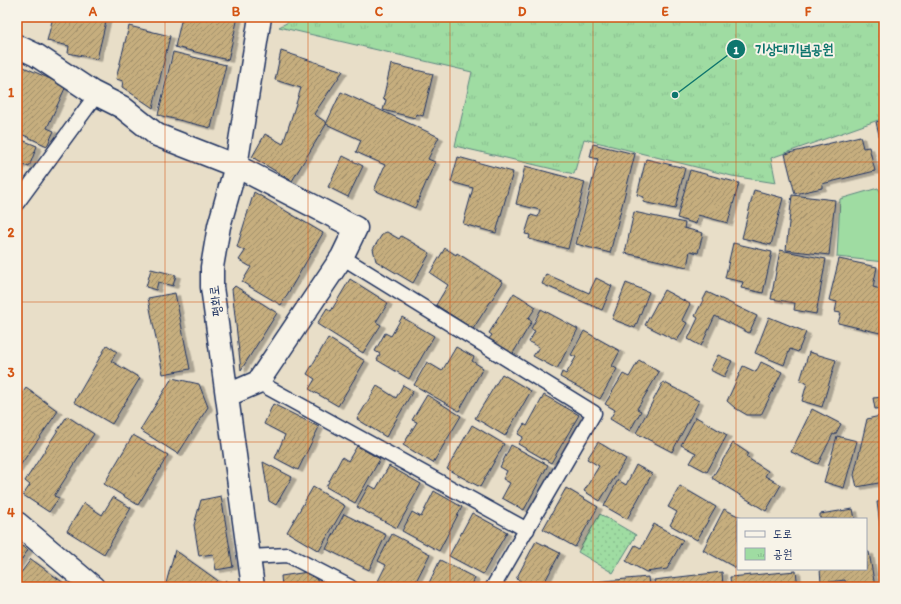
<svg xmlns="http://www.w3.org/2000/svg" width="901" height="604" viewBox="0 0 901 604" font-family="Itim,'Poor Story',sans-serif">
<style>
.grass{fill:url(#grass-dots);stroke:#5d8680}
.park{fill:url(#park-tufts);stroke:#5d8680}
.garden{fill:#9fdca2;stroke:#5d8680}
.building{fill:url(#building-hatch);stroke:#1b2f5e;filter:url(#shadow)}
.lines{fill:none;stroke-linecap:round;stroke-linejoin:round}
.lane-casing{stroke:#1b2f5e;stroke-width:17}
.street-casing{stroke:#1b2f5e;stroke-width:25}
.lane{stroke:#f7f3e8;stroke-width:14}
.street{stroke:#f7f3e8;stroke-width:22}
.grid{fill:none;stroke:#d45514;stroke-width:1;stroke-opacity:0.55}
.labels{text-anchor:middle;stroke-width:4;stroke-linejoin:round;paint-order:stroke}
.street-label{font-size:13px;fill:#1b2f5e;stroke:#f7f3e8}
.leader{fill:none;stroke:#0f766e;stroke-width:1.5}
.callout-dot{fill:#0f766e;stroke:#f7f3e8;stroke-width:1.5}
.mark-label{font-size:12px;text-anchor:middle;font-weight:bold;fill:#fff}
.callout-label{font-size:14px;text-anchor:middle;font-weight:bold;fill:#0f766e;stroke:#f7f3e8;stroke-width:4;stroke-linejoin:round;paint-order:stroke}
.neatline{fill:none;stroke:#d45514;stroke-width:1.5}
.grid-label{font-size:13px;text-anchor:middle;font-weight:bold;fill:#d45514}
</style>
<defs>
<pattern id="grass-dots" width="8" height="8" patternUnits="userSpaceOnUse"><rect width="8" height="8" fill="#9fdca2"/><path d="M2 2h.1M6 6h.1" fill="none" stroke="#88bd8e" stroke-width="1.8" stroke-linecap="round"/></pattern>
<pattern id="park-tufts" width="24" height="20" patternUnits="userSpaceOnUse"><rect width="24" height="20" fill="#9fdca2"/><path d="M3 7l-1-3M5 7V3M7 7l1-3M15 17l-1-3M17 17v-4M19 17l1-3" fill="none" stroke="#88bd8e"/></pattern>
<pattern id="building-hatch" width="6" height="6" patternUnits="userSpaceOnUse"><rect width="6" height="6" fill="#c6ae7e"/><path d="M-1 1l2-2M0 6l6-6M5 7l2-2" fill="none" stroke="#a08e6a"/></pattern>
<filter id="shadow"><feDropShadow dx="4.5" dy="2.5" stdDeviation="0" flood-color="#0004"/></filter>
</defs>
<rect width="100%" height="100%" fill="#e8dec8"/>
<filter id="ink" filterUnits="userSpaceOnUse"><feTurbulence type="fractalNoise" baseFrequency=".025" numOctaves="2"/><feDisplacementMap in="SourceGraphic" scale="8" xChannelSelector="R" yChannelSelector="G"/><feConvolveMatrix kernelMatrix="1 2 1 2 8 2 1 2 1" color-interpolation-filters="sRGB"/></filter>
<g filter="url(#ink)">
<polygon class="grass" points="600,514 636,535 613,573 578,552"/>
<polygon class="park" points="298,17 884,17 884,118 771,158 776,183 732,176 584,139 574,174 455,146 472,72 279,27"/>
<polygon class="garden" points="878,188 884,197 884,262 837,257 840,199"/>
<g class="building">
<polygon points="53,17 107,17 97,59 68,53 69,46 47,41"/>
<polygon points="182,17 238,17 228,60 175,47"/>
<polygon points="129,26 170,36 153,108 122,87 123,81 116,79"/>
<polygon points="281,51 343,71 314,114 327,123 292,181 252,157 265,134 283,144 301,88 275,80"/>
<polygon points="173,52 226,65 211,128 158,115"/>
<polygon points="17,64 66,86 47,128 54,131 47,146 17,132 21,121 17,119"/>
<polygon points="391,64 433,74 423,116 416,114 415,118 383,110 386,100 383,99"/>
<polygon points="341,92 439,137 428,159 435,162 415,208 374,190 385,165 356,152 361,140 326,124"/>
<polygon points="884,120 884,156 876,122"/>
<polygon points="860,136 863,148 869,147 875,171 822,184 822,188 795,194 785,154"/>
<polygon points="17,138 37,146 29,167 21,164 17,174"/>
<polygon points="593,144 635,154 610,253 576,244 598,159 590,157"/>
<polygon points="343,156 363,166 348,197 328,187"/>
<polygon points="458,157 513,172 496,233 463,224 473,188 451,182"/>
<polygon points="646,159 685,168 675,209 643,202 644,197 637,195"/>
<polygon points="525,166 585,182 568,249 529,239 530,235 525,234 531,215 538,217 540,210 516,204"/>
<polygon points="690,170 739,183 728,223 698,215 696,224 677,218"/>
<polygon points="754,190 783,198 771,245 742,238"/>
<polygon points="254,192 323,233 281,305 242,282 251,267 239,260 245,251 237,247"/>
<polygon points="792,195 835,200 829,255 786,250"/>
<polygon points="634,212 685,223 684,228 703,233 698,253 690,251 687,267 625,253"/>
<polygon points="387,232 399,239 401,236 430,253 413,283 376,261 373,249 383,233"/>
<polygon points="733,243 772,252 763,293 741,288 743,282 725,278"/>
<polygon points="445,248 456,255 457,253 503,282 473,329 436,305 448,285 430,273"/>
<polygon points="780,250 826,259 816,314 794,310 795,303 771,299"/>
<polygon points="839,259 877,267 873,287 884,290 884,316 880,333 838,323 841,313 835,312 837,302 829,300"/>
<polygon points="151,269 176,275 173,286 158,282 156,290 146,287"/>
<polygon points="546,274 589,293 596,278 612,286 602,310 542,284"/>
<polygon points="350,279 388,303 376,322 381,325 363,353 317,324 327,308 331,311"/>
<polygon points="626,283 649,292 635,328 612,319"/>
<polygon points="235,286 277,313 241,370 232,289"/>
<polygon points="664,290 690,304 682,320 687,323 677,341 645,325"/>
<polygon points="707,292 757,316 749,333 715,316 701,346 688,339 698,318 695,316"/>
<polygon points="175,293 190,369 163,374 148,298"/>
<polygon points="514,293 536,307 528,319 532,321 512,355 488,340 492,335 489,333"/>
<polygon points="541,309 578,329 557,369 533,356 539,347 529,342 535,331 531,329"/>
<polygon points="402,317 434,336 409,379 377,360 380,354 375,351 385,333 391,336"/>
<polygon points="769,317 806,332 798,352 790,349 784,365 755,353"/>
<polygon points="584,331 620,351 612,366 617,369 600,399 560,377 562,372 566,374 576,357 571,355"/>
<polygon points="328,338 365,361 338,406 309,389 315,379 307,374"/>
<polygon points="107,345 117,352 111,361 140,378 112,424 74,402"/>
<polygon points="456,347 474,357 472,361 483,368 459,411 414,385 427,362 442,371"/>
<polygon points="809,352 836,360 822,407 802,401 807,383 800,381"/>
<polygon points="718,355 732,361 724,377 710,370"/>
<polygon points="639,360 659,372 637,409 641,411 630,431 610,419 615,410 605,404 623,374 629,377"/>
<polygon points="761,362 782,372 761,415 747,415 735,408 727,401 743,366 756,372"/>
<polygon points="502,374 531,391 505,436 475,418"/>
<polygon points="172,378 199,384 208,407 178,454 140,430"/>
<polygon points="663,382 699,401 672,452 636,433"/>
<polygon points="403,385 413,391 386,437 357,419 377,386 396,398"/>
<polygon points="26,388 58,411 17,470 17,401"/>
<polygon points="427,395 461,416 433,463 403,445 417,422 412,420"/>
<polygon points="544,395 579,415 551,463 518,444 523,437 518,434 524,424 527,426"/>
<polygon points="884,397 884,408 875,409 873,398"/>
<polygon points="273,404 319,427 298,470 275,458 285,435 264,424"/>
<polygon points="812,409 841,424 835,435 833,434 818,464 791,452"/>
<polygon points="884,415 884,482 857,487 854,475 867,419"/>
<polygon points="67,416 94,434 54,496 59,498 49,512 23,495 30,485 25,481"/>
<polygon points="696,417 727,435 707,472 690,463 696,453 681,445"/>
<polygon points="472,425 504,444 480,487 447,469"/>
<polygon points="133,435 168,455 138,505 104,484"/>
<polygon points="837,436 857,441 844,488 824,482"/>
<polygon points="598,442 626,459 600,501 584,491 599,466 587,459"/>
<polygon points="733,443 748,453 746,457 768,471 765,476 781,485 766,511 712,478"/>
<polygon points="511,445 548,465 524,510 502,498 510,483 503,479 507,471 500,467"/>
<polygon points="357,446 380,459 355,503 326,487 342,457 348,461"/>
<polygon points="263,462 292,477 276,505 269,501"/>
<polygon points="636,465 652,474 627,519 604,506 618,480 626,485"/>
<polygon points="389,466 421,484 397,528 357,507 369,485 376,489"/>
<polygon points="680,486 716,507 697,540 670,525 677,512 668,507"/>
<polygon points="313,487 345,506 319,551 287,532"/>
<polygon points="566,488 598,507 575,547 543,529"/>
<polygon points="434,491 462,507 439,551 402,531 412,512 421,517"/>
<polygon points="221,496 233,567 216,570 213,554 199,556 194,525 201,500"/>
<polygon points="113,497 131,508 104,554 67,531 84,503 102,515"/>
<polygon points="884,501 884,547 883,547 877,502"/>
<polygon points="724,509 744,519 738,519 738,564 736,568 703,550"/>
<polygon points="853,509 855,519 820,519 820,514"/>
<polygon points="472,513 507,532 483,574 449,556"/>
<polygon points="344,514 386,535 369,570 326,549"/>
<polygon points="654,524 683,540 667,569 646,572 626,561 635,545 641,548"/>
<polygon points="392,534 430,554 413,587 385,587 377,583 386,565 378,561"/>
<polygon points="536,541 560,553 542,587 517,587 521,581 516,579"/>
<polygon points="17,543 28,550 17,566"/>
<polygon points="175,550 217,580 212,587 165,587"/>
<polygon points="866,552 869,552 875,587 846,587 845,580 821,583 820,569 866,569"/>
<polygon points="31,559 65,584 63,587 17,587 17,578"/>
<polygon points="440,560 475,578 471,587 432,587 428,585"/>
<polygon points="796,571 798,587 731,587 730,577"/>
<polygon points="308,572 317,580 318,587 282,587 281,576"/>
<polygon points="722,572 723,587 655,587 654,580"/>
<polygon points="648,577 649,587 594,587 594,582"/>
<polygon points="226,580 234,587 220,587"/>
<polygon points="587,583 588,587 564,587 564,585"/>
</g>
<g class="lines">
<g class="lane-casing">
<g id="lane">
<polyline points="17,203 97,94"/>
<polyline points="342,257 594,413 493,587"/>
<polyline points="258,382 527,530"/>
<polyline points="248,557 288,555 350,587"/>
</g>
</g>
<g class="street-casing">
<g id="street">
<polyline points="17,46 36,55 92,92 122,107 157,135 236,166 356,228 342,257 258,382 228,395"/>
<polyline points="17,523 93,587"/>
<polyline points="253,587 212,287 212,267 219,226 236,166 260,17"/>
</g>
</g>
<use href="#lane" class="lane"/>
<use href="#street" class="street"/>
</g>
</g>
<path class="grid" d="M165,17V587M308,17V587M450,17V587M593,17V587M736,17V587M17,162H884M17,302H884M17,442H884"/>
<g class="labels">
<g class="street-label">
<text transform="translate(215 301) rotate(-97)" y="5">평화로</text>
</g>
</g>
<path class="leader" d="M675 95L736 49"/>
<g class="callout-dot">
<circle cx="675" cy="95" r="4"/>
<circle cx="736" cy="49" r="10"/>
</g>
<g class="mark-label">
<text x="736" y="54">1</text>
</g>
<g class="callout-label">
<text x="794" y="54">기상대기념공원</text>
</g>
<rect width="901" height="604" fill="none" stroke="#f7f3e8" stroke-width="44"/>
<rect x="737" y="518" width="130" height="52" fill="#f7f3e8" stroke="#9fa5b1"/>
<rect x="745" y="531" width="20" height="6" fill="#f7f3e8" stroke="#9fa5b1"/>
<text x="773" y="538" font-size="12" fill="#1b2f5e">도로</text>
<rect x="745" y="548" width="20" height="12" fill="url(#park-tufts)" stroke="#9fa5b1"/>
<text x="773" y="558" font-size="12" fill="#1b2f5e">공원</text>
<rect x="22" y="22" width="857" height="560" class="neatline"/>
<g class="grid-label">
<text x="93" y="16">A</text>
<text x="236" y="16">B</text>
<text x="379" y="16">C</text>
<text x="522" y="16">D</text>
<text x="665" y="16">E</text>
<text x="808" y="16">F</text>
<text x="11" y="97">1</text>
<text x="11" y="237">2</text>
<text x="11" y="377">3</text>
<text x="11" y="517">4</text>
</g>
</svg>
